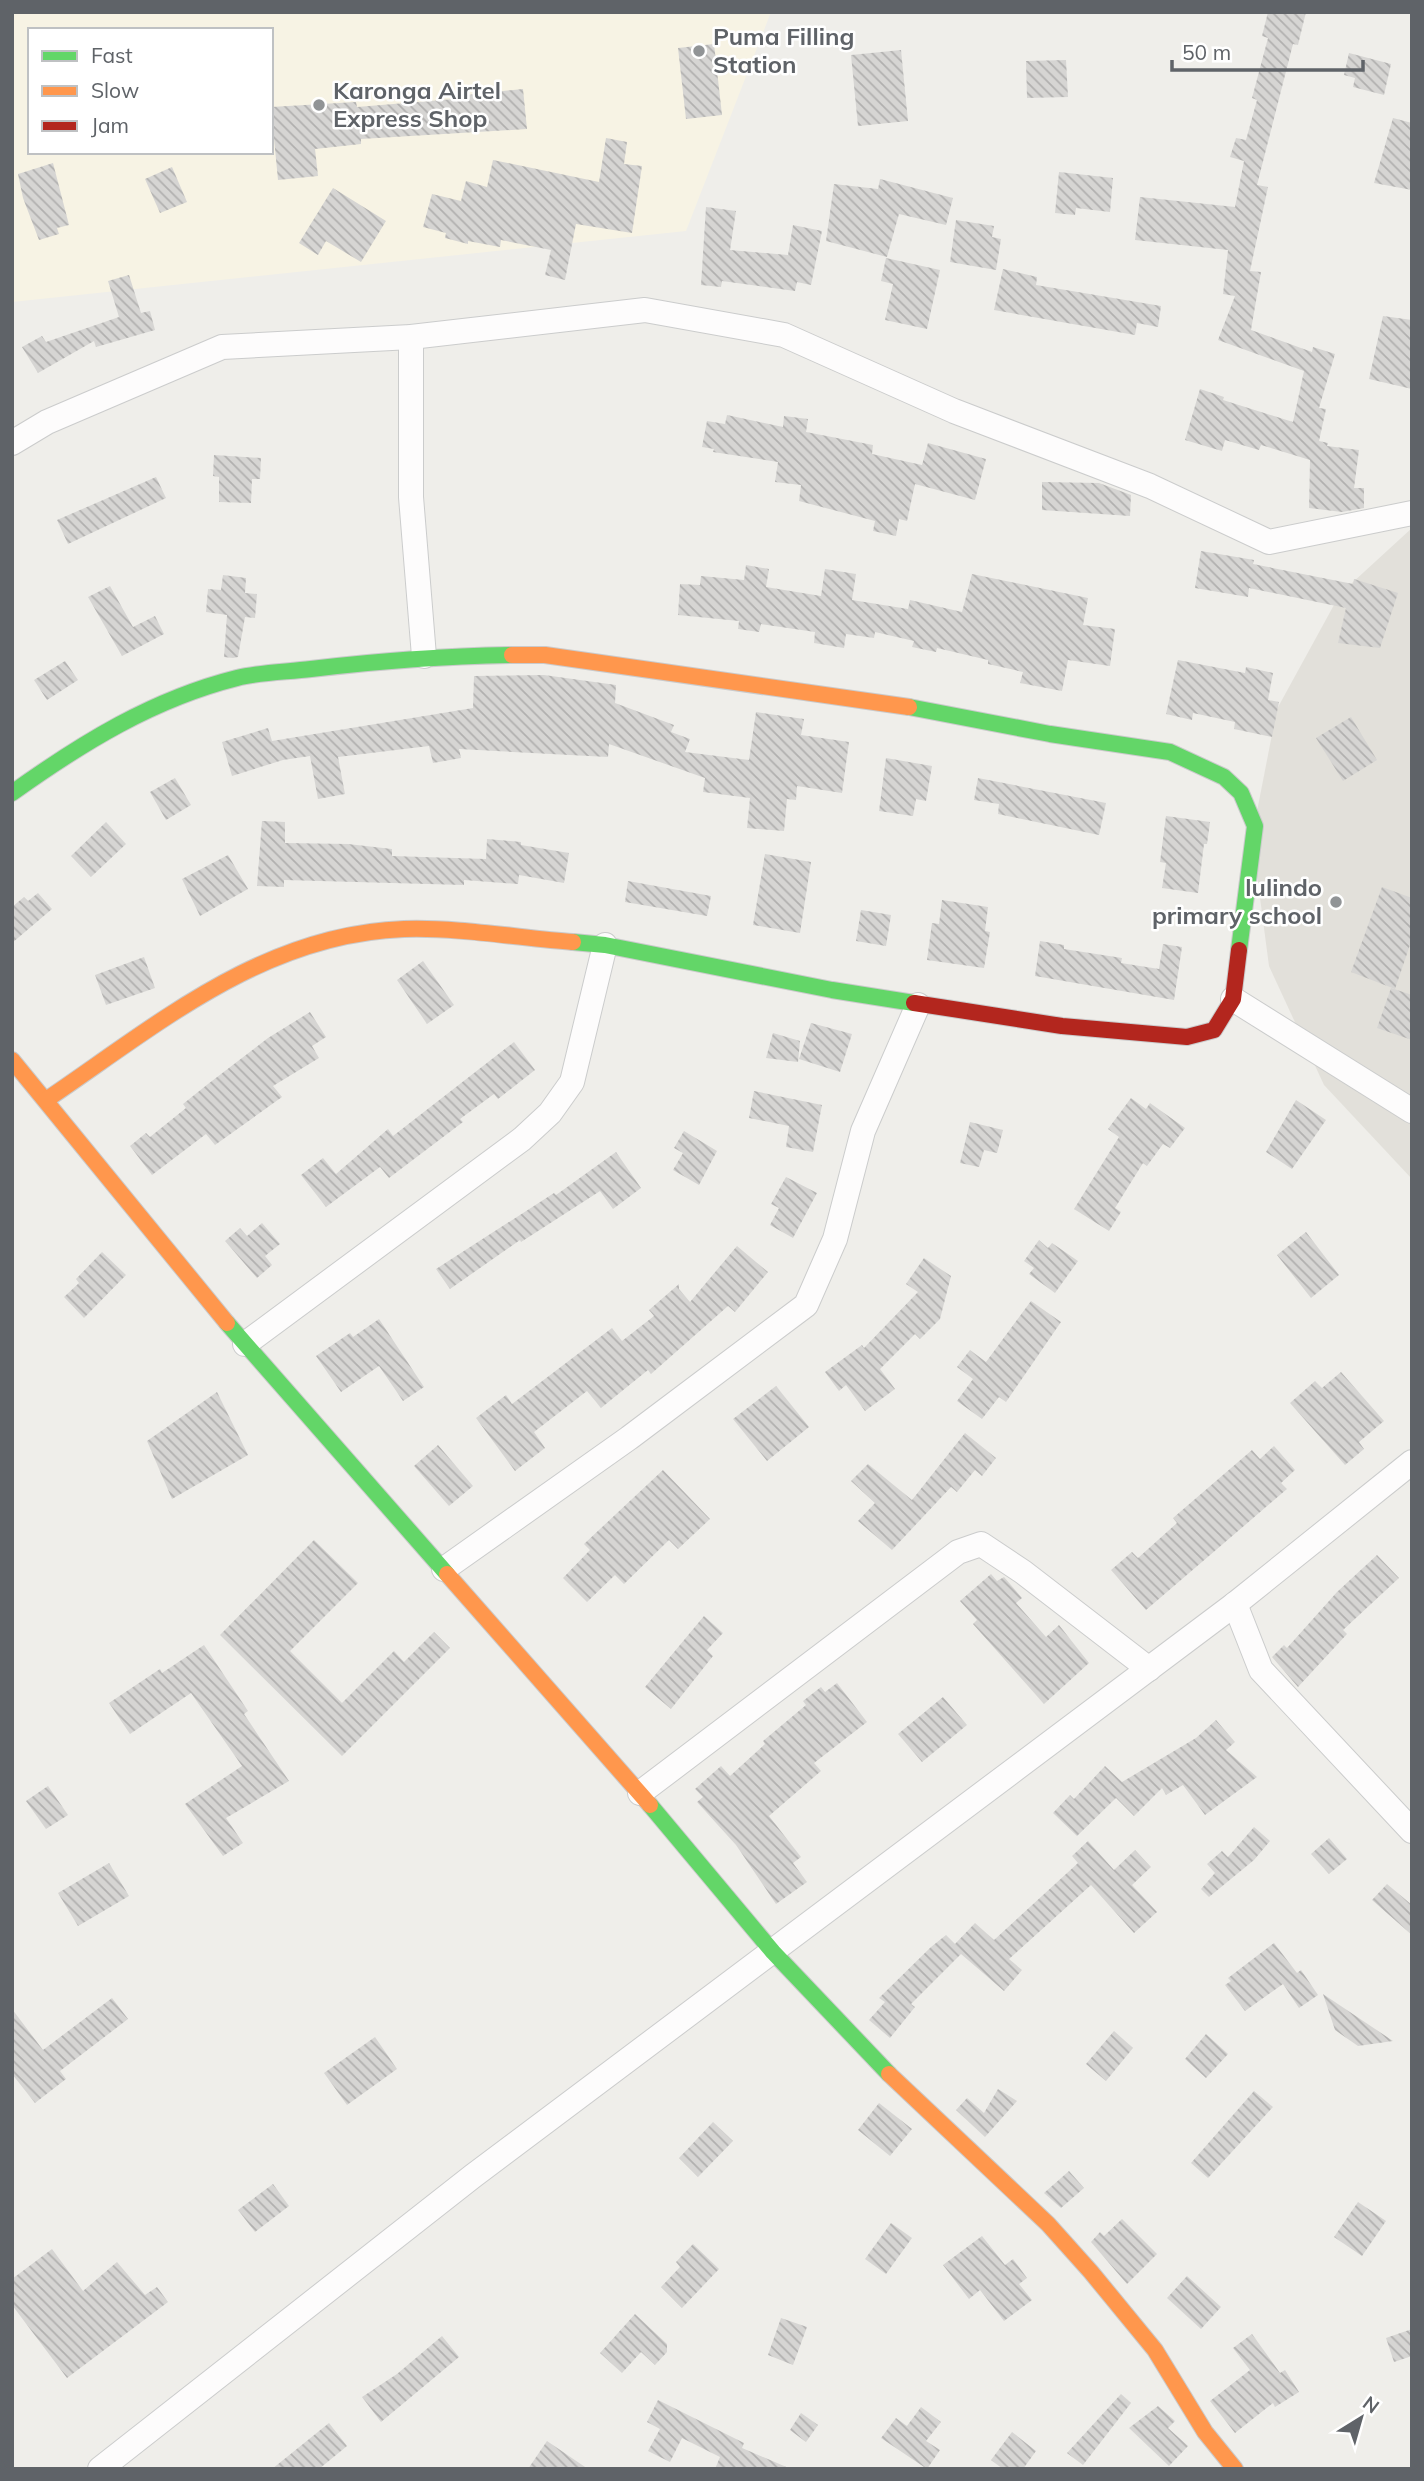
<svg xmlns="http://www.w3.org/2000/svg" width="1424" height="2481" viewBox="0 0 1424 2481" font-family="Mulish,sans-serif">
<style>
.commercial{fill:#f7f3e4;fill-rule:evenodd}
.education{fill:#e2e0da}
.building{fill:url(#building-back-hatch)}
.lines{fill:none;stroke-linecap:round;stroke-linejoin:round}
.street-casing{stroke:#cbcccc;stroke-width:26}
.fast-casing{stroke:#cacacb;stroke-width:18}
.slow-casing{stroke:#cacacb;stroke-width:18}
.jam-casing{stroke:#cacacb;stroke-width:18}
.street{stroke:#fdfcfc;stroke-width:24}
.fast{stroke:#63d668;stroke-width:16}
.slow{stroke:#ff974d;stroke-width:16}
.jam{stroke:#b3261e;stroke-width:16}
.poi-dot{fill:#919496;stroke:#fff;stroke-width:2.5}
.labels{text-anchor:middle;stroke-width:5;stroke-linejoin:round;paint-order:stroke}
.poi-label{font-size:24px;font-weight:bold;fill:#5f6368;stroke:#fff;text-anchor:start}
</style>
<defs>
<pattern id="building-back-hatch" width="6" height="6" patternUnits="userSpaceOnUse" patternTransform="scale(1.75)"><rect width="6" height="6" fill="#d6d5d3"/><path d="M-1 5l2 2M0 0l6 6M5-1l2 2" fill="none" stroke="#b1b0af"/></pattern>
</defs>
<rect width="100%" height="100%" fill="#efeeea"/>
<path class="commercial" d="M12,12H771L686,231L12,302ZM30,30H271V152H30Z"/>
<polygon class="education" points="1412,528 1412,1179 1324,1085 1269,966 1252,837 1277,709 1340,594"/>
<g class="building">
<polygon points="1268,12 1306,12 1298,45 1293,44 1257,185 1268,187 1250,271 1261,272 1251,330 1312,352 1313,347 1335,354 1319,408 1326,409 1319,441 1328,443 1327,446 1359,450 1354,488 1364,488 1364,508 1342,512 1309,508 1310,460 1261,445 1259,450 1225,440 1222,451 1185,440 1200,389 1224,397 1223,400 1293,422 1304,371 1218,340 1235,296 1223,294 1228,250 1135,240 1140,197 1235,207 1244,161 1230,157 1236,138 1246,140 1257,100 1252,98 1268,38 1262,36"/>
<polygon points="714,44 722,115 686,119 678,48"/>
<polygon points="901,50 908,121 858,126 851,55"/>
<polygon points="1349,53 1391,64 1384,95 1353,87 1355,78 1344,75"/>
<polygon points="1066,60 1068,97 1027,98 1026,61"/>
<polygon points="523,89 527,129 361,139 361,144 315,149 318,176 278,180 271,107 356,102 357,107 466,98 466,95"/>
<polygon points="1393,118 1412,123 1412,190 1374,183"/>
<polygon points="606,138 627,142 624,164 642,166 632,233 576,224 565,280 545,275 551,250 501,240 500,247 468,241 468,244 445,238 446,233 423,227 432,194 461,201 466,181 487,187 493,160 599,182"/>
<polygon points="53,163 69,225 57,228 59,234 39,240 23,198 18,174"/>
<polygon points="172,167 187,202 160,213 145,179"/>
<polygon points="1059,172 1113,178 1110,212 1076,208 1075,215 1055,213"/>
<polygon points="880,179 953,198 946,225 899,214 887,257 826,241 834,184 878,189"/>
<polygon points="333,188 386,221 361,262 326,241 318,255 299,243"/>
<polygon points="706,207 736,211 730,250 788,255 793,225 822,231 811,285 797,282 795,291 722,281 721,287 701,285"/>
<polygon points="956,220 994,226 992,237 1001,239 996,270 950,262"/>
<polygon points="886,258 940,270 927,329 885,320 893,284 881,281"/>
<polygon points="1003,269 1037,277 1036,285 1161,306 1158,327 1137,323 1135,335 994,310"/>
<polygon points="129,275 141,313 150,311 155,330 96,347 94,341 38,373 22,347 42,336 46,342 119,317 108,281"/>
<polygon points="1383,316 1412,320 1412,389 1369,379"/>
<polygon points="727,415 783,427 784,416 808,419 806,432 873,445 872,454 922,465 928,443 986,459 975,500 915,484 907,521 899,519 896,536 873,531 875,521 799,501 801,485 775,482 778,462 713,452 714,449 702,447 707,421 725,424"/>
<polygon points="214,455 261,458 260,479 252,479 251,503 219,502 219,477 213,476"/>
<polygon points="156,477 166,498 68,544 57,520"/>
<polygon points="1042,482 1099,483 1131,495 1130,516 1042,510"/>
<polygon points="1201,551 1254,560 1253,564 1353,584 1354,579 1398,593 1380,648 1338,643 1346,608 1249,588 1248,597 1195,588"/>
<polygon points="746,565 769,569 766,587 821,596 825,569 856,574 852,600 908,609 910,600 962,612 972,574 1088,598 1083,625 1115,629 1110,666 1068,660 1062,691 1020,683 1023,672 988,664 988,660 937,648 936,652 912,647 914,641 875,632 874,638 846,634 844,648 814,643 815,632 761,624 759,632 738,629 739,621 678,615 680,584 700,585 701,576 744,580"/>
<polygon points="223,575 246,578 245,593 257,594 255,618 245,617 238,657 233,658 224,657 227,615 206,612 208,589 221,590"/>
<polygon points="110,586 133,627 155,616 164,634 122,656 88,597"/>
<polygon points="1178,660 1245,673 1246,667 1273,673 1268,700 1279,702 1272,737 1234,729 1235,722 1193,713 1192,720 1166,714"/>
<polygon points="65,661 78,680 47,700 34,680"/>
<polygon points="544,675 616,685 615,703 674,725 671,732 690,739 685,752 749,760 756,712 804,719 801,735 849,742 842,793 797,786 796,800 787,799 784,831 747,828 750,798 703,792 705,778 609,744 608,757 459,749 461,758 433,763 429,746 338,757 345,794 318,799 310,756 283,760 232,776 222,742 268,728 272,741 473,708 474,676"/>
<polygon points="1351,717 1377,760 1343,781 1316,738"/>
<polygon points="886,758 932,766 926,801 916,799 913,816 879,811"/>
<polygon points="175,778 191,805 166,820 150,792"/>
<polygon points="978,778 1106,803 1099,835 998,814 999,804 974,800"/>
<polygon points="1166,816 1210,822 1207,844 1204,844 1198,893 1162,888 1166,863 1160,862"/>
<polygon points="262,821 285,822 285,843 348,844 392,849 392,856 486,859 487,839 521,842 521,845 569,853 564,883 519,875 518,884 464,880 464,885 284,880 284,887 257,886"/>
<polygon points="106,822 126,844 91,877 71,856"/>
<polygon points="765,854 811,862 800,933 753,925"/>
<polygon points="228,855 248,889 200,916 182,879"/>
<polygon points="628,881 711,896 707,916 625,902"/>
<polygon points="1382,887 1412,898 1412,939 1395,989 1351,972"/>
<polygon points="38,893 52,909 12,943 12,907 24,897 28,901"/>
<polygon points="942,900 988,907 985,931 990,932 984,968 927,960 932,923 939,924"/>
<polygon points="861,910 891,915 886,946 856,941"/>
<polygon points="1040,941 1064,945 1064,949 1122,958 1121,963 1159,969 1163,944 1182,947 1174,1000 1035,976"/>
<polygon points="144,957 155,988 106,1005 95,975"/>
<polygon points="423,961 454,1005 427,1024 397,980"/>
<polygon points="1391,988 1412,995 1412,1040 1377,1028"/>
<polygon points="310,1012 326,1037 312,1046 319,1058 273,1086 282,1097 215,1145 206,1134 152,1175 130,1146 146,1133 150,1137 186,1108 183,1104 208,1084 268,1038"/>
<polygon points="811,1023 852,1034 840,1072 799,1059"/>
<polygon points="773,1033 800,1041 798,1062 766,1058"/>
<polygon points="514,1042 535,1070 498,1099 494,1094 460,1119 463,1122 389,1178 380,1167 326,1207 301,1175 323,1158 336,1174 388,1129 393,1136"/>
<polygon points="754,1091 822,1105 813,1152 786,1147 789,1126 749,1118"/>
<polygon points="1131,1098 1146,1109 1150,1103 1185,1128 1170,1148 1163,1144 1147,1166 1143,1163 1115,1208 1121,1212 1109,1231 1074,1209 1119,1137 1108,1129"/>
<polygon points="1296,1100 1326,1120 1292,1169 1266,1152"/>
<polygon points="970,1122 1003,1130 997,1153 984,1150 979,1167 960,1163"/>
<polygon points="684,1131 717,1151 699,1185 673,1170 683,1153 674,1148"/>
<polygon points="616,1152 641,1188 613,1209 600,1191 597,1193 521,1242 520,1240 450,1289 436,1269 554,1193 556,1195"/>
<polygon points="786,1177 817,1193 793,1238 770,1225 779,1208 771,1204"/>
<polygon points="262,1223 280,1244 265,1256 272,1265 257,1278 225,1241 240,1228 247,1236"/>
<polygon points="1306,1232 1339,1275 1311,1298 1277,1255"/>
<polygon points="1039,1240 1048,1248 1052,1243 1078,1261 1055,1293 1029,1274 1034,1268 1024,1261"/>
<polygon points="737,1246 768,1272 735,1312 728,1306 651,1374 648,1370 601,1408 587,1391 534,1432 545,1448 515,1471 476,1418 506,1395 512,1404 612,1328 622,1341 654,1316 649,1310 679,1284 679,1289 690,1302"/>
<polygon points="102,1252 126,1275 84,1318 64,1297 79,1283 76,1279"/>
<polygon points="924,1258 951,1276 940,1319 920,1339 915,1334 880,1369 895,1389 865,1411 846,1385 839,1391 825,1372 862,1345 864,1348 918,1292 906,1284"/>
<polygon points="1031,1301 1061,1322 1006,1402 999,1397 982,1419 957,1401 973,1379 957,1367 970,1350 986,1362"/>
<polygon points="379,1319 424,1387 403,1401 379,1366 341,1392 316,1356 350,1333 353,1337"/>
<polygon points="1341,1372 1384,1421 1359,1442 1364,1449 1345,1465 1290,1403 1315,1381 1322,1388"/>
<polygon points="776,1386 809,1427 767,1461 733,1419"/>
<polygon points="217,1392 248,1455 172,1499 147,1441"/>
<polygon points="965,1433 996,1458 982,1476 975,1470 957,1492 951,1487 892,1550 858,1521 875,1503 851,1481 868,1464 912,1500"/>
<polygon points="438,1445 473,1486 449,1506 414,1466"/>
<polygon points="1274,1446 1295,1470 1281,1483 1287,1489 1146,1610 1111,1570 1132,1552 1138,1558 1177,1523 1173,1518 1252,1450 1260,1459"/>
<polygon points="663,1470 710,1519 678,1549 669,1540 624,1584 615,1575 587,1602 563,1578 590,1550 584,1544"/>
<polygon points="314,1540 358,1583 290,1651 342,1703 394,1651 404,1662 434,1632 450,1648 342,1756 220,1635"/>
<polygon points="1377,1555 1399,1578 1343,1630 1347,1634 1298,1687 1272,1657 1284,1645 1287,1648 1337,1592"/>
<polygon points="991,1574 997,1581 1004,1577 1022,1598 1016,1603 1046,1637 1059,1625 1089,1663 1044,1704 973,1624 977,1620 960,1601"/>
<polygon points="704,1616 723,1633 707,1650 713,1656 671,1709 645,1687"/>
<polygon points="204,1645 248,1711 244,1714 289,1781 226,1818 243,1843 223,1856 185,1804 242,1766 191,1693 130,1734 109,1703 160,1669 162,1673"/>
<polygon points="837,1683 867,1722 814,1763 821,1771 769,1816 801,1857 793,1863 807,1882 776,1904 736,1845 697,1802 703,1797 695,1789 721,1766 730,1776 765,1744 763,1741 806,1705 803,1701 821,1687 825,1692"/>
<polygon points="943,1697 967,1725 922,1762 898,1734"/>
<polygon points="1216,1720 1235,1742 1226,1750 1257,1777 1205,1815 1183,1785 1166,1795 1162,1788 1134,1816 1116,1798 1077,1836 1053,1813 1070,1795 1074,1799 1105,1766 1122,1782 1196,1738"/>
<polygon points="48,1786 68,1815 46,1829 26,1801"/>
<polygon points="1254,1827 1270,1841 1254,1860 1209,1897 1201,1889 1215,1873 1207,1864 1222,1851 1228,1857"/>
<polygon points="1329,1838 1347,1859 1329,1874 1311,1854"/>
<polygon points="1088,1841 1114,1870 1135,1850 1151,1867 1132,1885 1157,1912 1134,1933 1091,1885 1009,1959 1022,1970 1004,1991 961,1954 911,2004 915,2007 890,2038 869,2020 885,2002 879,1998 931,1947 946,1935 955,1944 975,1923 994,1940 1078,1863 1072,1856"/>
<polygon points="109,1863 129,1896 78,1926 58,1893"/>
<polygon points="1387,1884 1412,1905 1412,1935 1372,1900"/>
<polygon points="1274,1943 1297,1973 1301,1970 1318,1995 1299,2008 1283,1984 1245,2011 1225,1985 1231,1981 1228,1978"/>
<polygon points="1323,1994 1393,2041 1358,2046 1335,2030"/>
<polygon points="112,1998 128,2019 60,2071 66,2079 35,2103 12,2074 12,2009 43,2050"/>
<polygon points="1114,2031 1133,2048 1106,2081 1086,2064"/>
<polygon points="1206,2034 1228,2054 1206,2078 1185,2059"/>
<polygon points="375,2037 397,2069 347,2105 324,2073"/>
<polygon points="998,2089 1017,2101 985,2137 956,2110 967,2098 984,2113"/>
<polygon points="1254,2091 1273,2107 1208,2178 1191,2163"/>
<polygon points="879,2103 912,2129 890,2156 858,2130"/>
<polygon points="713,2122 733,2141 698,2177 679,2158"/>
<polygon points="1069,2171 1084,2188 1061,2208 1044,2193"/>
<polygon points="273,2184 289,2206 255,2232 238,2210"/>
<polygon points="1358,2202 1386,2221 1362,2256 1334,2237"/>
<polygon points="1122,2219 1157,2254 1127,2284 1091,2242 1100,2232 1104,2236"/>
<polygon points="891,2223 912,2238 886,2274 865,2259"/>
<polygon points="982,2236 1005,2265 1013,2259 1027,2278 1019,2284 1032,2300 1004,2321 980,2290 969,2299 943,2265"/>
<polygon points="693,2244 719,2269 682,2308 661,2287 680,2267 676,2262"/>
<polygon points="52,2249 83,2291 117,2262 145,2295 157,2287 168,2302 67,2378 12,2305 12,2279"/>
<polygon points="1187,2276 1221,2307 1201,2329 1167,2298"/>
<polygon points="635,2314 667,2344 667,2352 655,2365 641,2352 622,2373 600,2353"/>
<polygon points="781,2318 807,2327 793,2365 768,2355"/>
<polygon points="1412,2329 1412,2356 1394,2362 1386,2338"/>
<polygon points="1252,2334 1280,2373 1285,2370 1299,2392 1275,2407 1273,2403 1235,2433 1210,2401 1250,2370 1233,2348"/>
<polygon points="442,2336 459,2357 381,2422 362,2397 397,2374"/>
<polygon points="1121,2394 1131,2403 1083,2465 1067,2453"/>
<polygon points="658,2400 744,2443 742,2448 791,2469 715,2469 720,2457 682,2438 670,2462 648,2451 660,2429 647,2422"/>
<polygon points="1158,2406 1175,2421 1168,2428 1188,2446 1169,2466 1129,2428"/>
<polygon points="921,2407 941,2422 926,2441 940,2450 927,2469 881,2438 896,2418 907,2426"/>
<polygon points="801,2413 818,2425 806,2442 790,2430"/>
<polygon points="329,2423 347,2446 319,2469 272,2469"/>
<polygon points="1012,2432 1036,2451 1023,2469 1003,2469 991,2460"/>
<polygon points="547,2441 588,2469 528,2469"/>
</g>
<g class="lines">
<g class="street-casing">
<g id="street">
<polyline points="411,337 411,497 424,656"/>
<polyline points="12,443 47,422 222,347 411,337 645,310 784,335 954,411 1150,486 1269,542 1412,513"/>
<polyline points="1233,999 1412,1111"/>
<polyline points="245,1344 522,1139 550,1113 572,1082 605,945"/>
<polyline points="444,1569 629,1438 806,1305 835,1239 863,1131 918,1005"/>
<polyline points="1235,1604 1261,1670 1412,1831"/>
<polyline points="640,1793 958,1552 981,1544 1023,1572 1149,1669"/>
<polyline points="100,2469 473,2176 1235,1604 1412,1462"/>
</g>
</g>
<g class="fast-casing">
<g id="fast">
<polyline points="909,707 1050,734 1170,752 1224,777 1241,793 1255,826 1239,950"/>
<path d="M12,793C82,743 153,699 237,678C260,672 287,672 311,669C378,661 444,656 512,655"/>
<polyline points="573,942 605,945 832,990 914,1003"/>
<polyline points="227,1323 447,1574"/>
<polyline points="650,1805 773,1952 889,2074"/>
</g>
</g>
<g class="slow-casing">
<g id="slow">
<polyline points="512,655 545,655 909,707"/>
<polyline points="12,1060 227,1323"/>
<path d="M46,1100C157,1025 263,934 404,929C455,927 521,938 573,942"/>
<polyline points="447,1574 650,1805"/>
<polyline points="889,2074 1048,2224 1091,2272 1155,2350 1205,2432 1235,2469"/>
</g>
</g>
<g class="jam-casing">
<polyline id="jam" points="914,1003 1062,1026 1187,1037 1214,1030 1233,999 1239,950"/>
</g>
<use href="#street" class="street"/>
<use href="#fast" class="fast"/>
<use href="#slow" class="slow"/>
<use href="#jam" class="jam"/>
</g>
<g class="poi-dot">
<circle cx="699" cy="51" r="7"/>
<circle cx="319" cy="105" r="7"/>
<circle cx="1336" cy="902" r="7"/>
</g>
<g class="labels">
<g class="poi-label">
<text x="713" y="45">Puma Filling<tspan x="713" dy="28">Station</tspan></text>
<text x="333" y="99">Karonga Airtel<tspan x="333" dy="28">Express Shop</tspan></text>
<text x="1322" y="896" text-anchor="end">lulindo<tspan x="1322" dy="28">primary school</tspan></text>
</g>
</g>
<rect width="1424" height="2481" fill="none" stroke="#5f6368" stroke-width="28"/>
<rect x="28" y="28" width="245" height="126" fill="#ffffff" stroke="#bfc1c3" stroke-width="2"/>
<rect x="42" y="51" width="35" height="10" fill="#63d668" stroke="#bfc1c3" stroke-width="2"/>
<text x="91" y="63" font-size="21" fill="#5f6368">Fast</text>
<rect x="42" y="86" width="35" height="10" fill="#ff974d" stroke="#bfc1c3" stroke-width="2"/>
<text x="91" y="98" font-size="21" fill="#5f6368">Slow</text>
<rect x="42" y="121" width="35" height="10" fill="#b3261e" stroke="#bfc1c3" stroke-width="2"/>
<text x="91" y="133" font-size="21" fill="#5f6368">Jam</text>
<g transform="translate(1361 2418) rotate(37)" stroke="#ffffff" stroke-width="5" paint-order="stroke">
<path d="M0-5L12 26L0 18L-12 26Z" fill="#5f6368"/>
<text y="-10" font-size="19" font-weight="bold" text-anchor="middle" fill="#5f6368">N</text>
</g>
<path d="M1172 60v10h191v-10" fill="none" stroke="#5f6368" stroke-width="3.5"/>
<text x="1182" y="60" font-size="21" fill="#5f6368" stroke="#ffffff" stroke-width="5" paint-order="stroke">50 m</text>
</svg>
